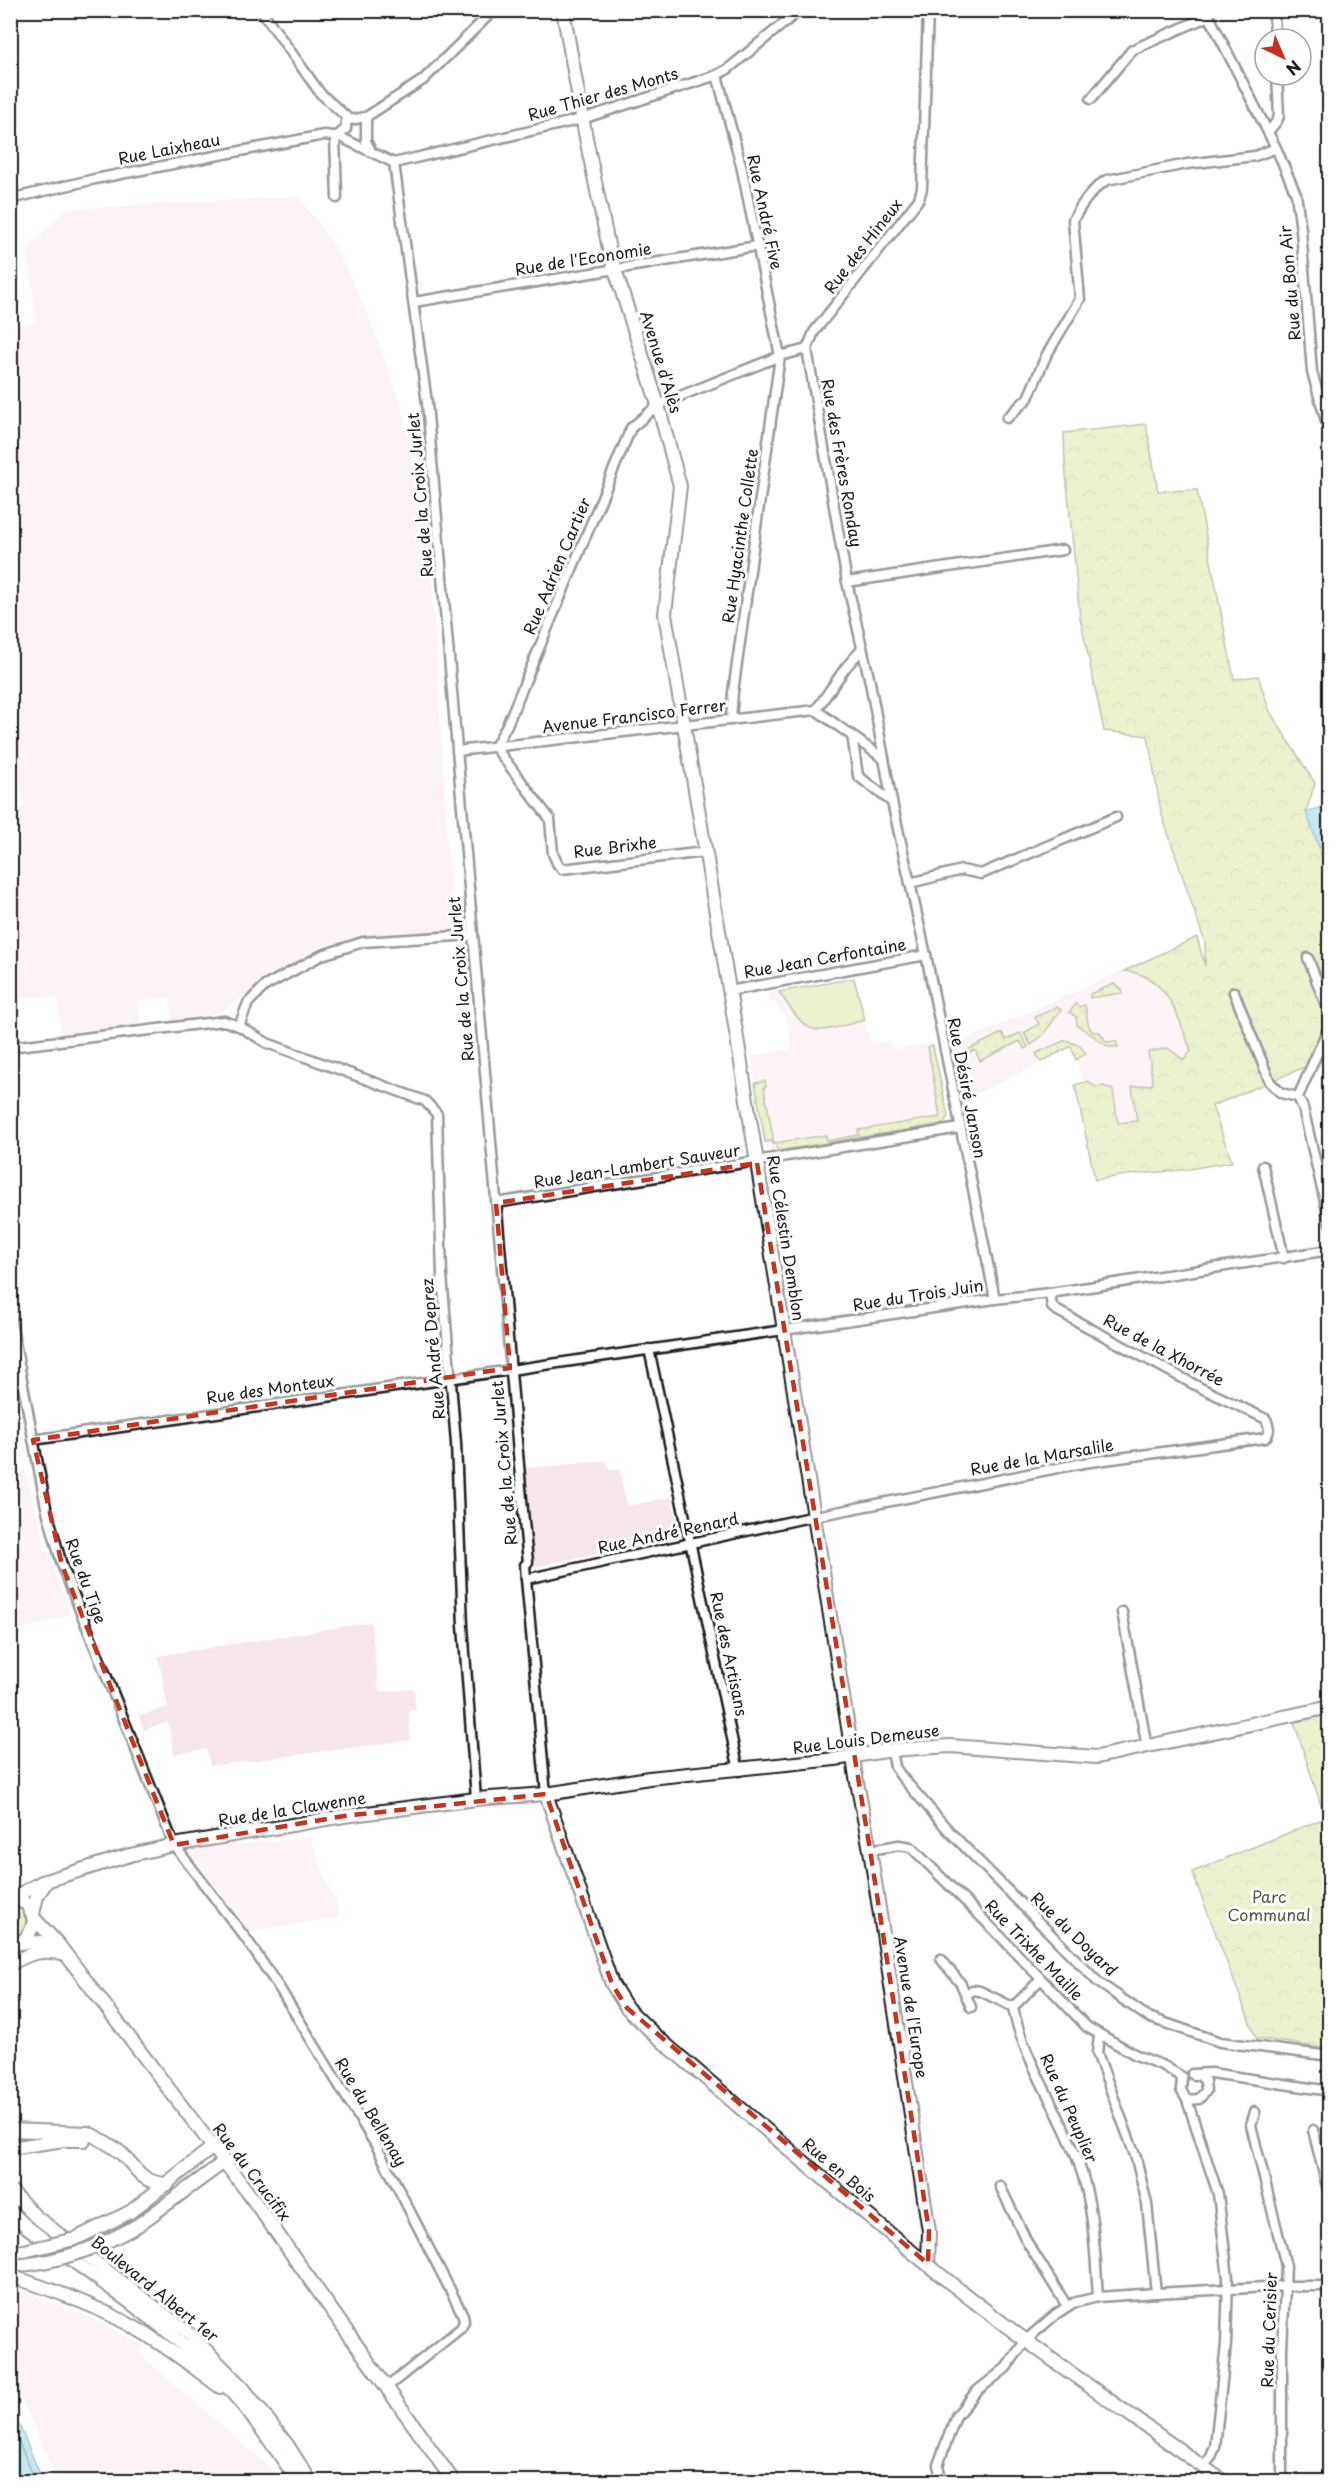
<svg xmlns="http://www.w3.org/2000/svg" width="1340" height="2492" viewBox="0 0 1340 2492" font-family="'Playpen Sans',sans-serif">
<style>
.built{fill:#f6e5eb}
.grass{fill:url(#grass-dots);stroke:#787e58;stroke-width:1.5}
.forest{fill:url(#forest-crowns);stroke:#787e58;stroke-width:1.5}
.garden{fill:#d4e194;stroke:#787e58;stroke-width:1.5}
.water{fill:#84cce5;stroke:#5a8695;stroke-width:1.5}
.lines{fill:none;stroke-linecap:round;stroke-linejoin:round}
.shore{stroke:#46626c;stroke-width:1.5}
.street-casing{stroke:#1c1c1c;stroke-width:13}
.secondary-casing{stroke:#1c1c1c;stroke-width:16}
.street{stroke:#fff;stroke-width:8}
.secondary{stroke:#fff;stroke-width:12}
.secondary-bridge-casing{stroke:#1c1c1c;stroke-width:16;stroke-linecap:butt}
.secondary-bridge{stroke:#fff;stroke-width:12}
.marked{fill:none;stroke:#c8321e;stroke-width:4.5;stroke-dasharray:12 8;stroke-linejoin:round}
.labels{text-anchor:middle;stroke-width:6;stroke-linejoin:round;paint-order:stroke}
.street-label{font-size:16px;fill:#1c1c1c;stroke:#fff}
.park-label{font-size:16px;fill:#535740;stroke:#fff}
</style>
<defs>
<pattern id="grass-dots" width="8" height="8" patternUnits="userSpaceOnUse" patternTransform="scale(1.5)"><rect width="8" height="8" fill="#d4e194"/><path d="M2 2h.1M6 6h.1" fill="none" stroke="#b5c07f" stroke-width="1.8" stroke-linecap="round"/></pattern>
<pattern id="forest-crowns" width="20" height="18" patternUnits="userSpaceOnUse" patternTransform="scale(1.5)"><rect width="20" height="18" fill="#d4e194"/><path d="M2 6a3 3 0 1 1 6 0M12 15a3 3 0 1 1 6 0" fill="none" stroke="#b5c07f"/></pattern>
</defs>
<rect width="100%" height="100%" fill="#fff"/>
<filter id="ink" filterUnits="userSpaceOnUse"><feTurbulence type="fractalNoise" baseFrequency=".0167" numOctaves="2"/><feDisplacementMap in="SourceGraphic" scale="12" xChannelSelector="R" yChannelSelector="G"/><feConvolveMatrix kernelMatrix="1 2 1 2 8 2 1 2 1" color-interpolation-filters="sRGB"/></filter>
<g filter="url(#ink)">
<g class="built">
<polygon points="299,196 337,250 371,322 403,411 431,572 453,932 353,937 316,949 222,1011 200,1019 172,1022 170,997 139,1001 141,1026 62,1036 57,997 11,998 11,829 12,820 22,807 25,806 21,796 21,783 17,781 12,766 10,329 37,321 27,249 66,209"/>
<polygon points="1197,937 1205,970 1191,1051 1232,1162 1183,1170 1127,1175 1095,1180 1091,1107 1072,1047 964,1100 953,1046"/>
<polygon points="854,978 871,1045 890,1041 892,1050 933,1043 948,1116 943,1124 774,1152 765,1146 751,1057 791,1049 788,1021 775,1003 771,1003 768,994"/>
<polygon points="606,1461 610,1471 619,1469 627,1506 672,1497 680,1537 534,1567 524,1468"/>
<polygon points="25,1470 51,1562 70,1614 11,1634 11,1474"/>
<polygon points="371,1622 379,1692 414,1689 416,1710 409,1710 410,1740 210,1766 206,1749 174,1754 168,1722 144,1730 139,1716 168,1707 158,1656"/>
<polygon points="310,1837 333,1897 337,1900 339,1918 250,1931 194,1857 193,1852 205,1845 223,1843 240,1845"/>
<polygon points="11,2286 81,2313 144,2345 138,2353 274,2471 282,2481 58,2481 22,2400 16,2397 11,2385"/>
</g>
<g class="grass">
<polygon points="1114,984 1122,989 1123,993 1090,998 1090,994"/>
<polygon points="1076,1004 1080,1007 1085,1005 1088,1023 1092,1032 1100,1032 1106,1042 1116,1041 1118,1047 1109,1047 1077,1025 1076,1017 1069,1012"/>
<polygon points="1057,1007 1061,1010 1043,1035 1031,1045 1024,1033 1039,1024 1035,1017"/>
<polygon points="1002,1033 1006,1040 1020,1033 1028,1047 1025,1049 1020,1041 980,1061 975,1050 967,1055 965,1051"/>
<polygon points="1066,1040 1080,1046 1086,1053 1076,1060 1071,1046 1041,1062 1036,1053"/>
<polygon points="933,1046 948,1116 943,1124 777,1151 776,1144 772,1144 772,1141 765,1142 755,1083 765,1081 766,1086 764,1087 774,1143 826,1135 827,1141 859,1135 858,1130 940,1117 928,1047"/>
<path d="M11,1905C30,1909 32,1932 12,1938Z"/>
</g>
<g class="forest">
<path d="M1146,424L1158,491L1197,490L1234,679L1258,676L1270,712L1315,783L1306,812L1319,847L1330,889L1329,1057L1212,1106L1232,1162L1183,1170L1127,1175L1095,1180L1075,1085L1088,1081L1096,1087L1104,1086L1113,1090L1118,1123L1137,1121L1132,1087L1153,1084L1148,1052L1168,1048L1184,1060L1191,1051C1178,1016 1167,974 1124,971L1197,937L1205,966V943L1161,812L1148,736L1104,731L1080,617L1065,464L1064,433Z"/>
<polygon points="1329,1714 1330,1714 1329,2049 1256,2038 1192,1872 1325,1818 1294,1722"/>
</g>
<path class="garden" d="M854,978L865,1020C810,1034 812,1040 779,992Z"/>
<g class="water">
<polygon points="1329,805 1329,846 1319,847 1306,812"/>
<polygon points="11,2406 43,2481 11,2481"/>
</g>
<g class="lines">
<polyline class="shore" points="10,2421 36,2482"/>
<g class="street-casing">
<g id="street">
<polyline points="261,10 320,93 350,120 366,117 423,80 494,10"/>
<polyline points="1206,10 1276,148 1296,194 1301,230 1312,372 1330,435"/>
<polyline points="1274,14 1275,39"/>
<polyline points="717,75 741,165 780,356 733,692 731,720"/>
<polyline points="1091,99 1132,50 1209,16"/>
<polyline points="366,117 366,141 370,149"/>
<polyline points="1268,132 1277,121 1279,116 1277,75"/>
<polyline points="335,136 337,198"/>
<polyline points="337,136 346,129 346,117"/>
<polyline points="394,163 427,403 524,1522 528,1562 525,1565 526,1579 546,1794"/>
<polyline points="394,163 582,119 717,75 728,69 800,10"/>
<polyline points="10,199 95,179 324,135 340,137 394,163"/>
<polyline points="414,302 757,246"/>
<polyline points="807,349 847,582 870,682 892,802 926,955 995,1299"/>
<polyline points="807,349 814,332 919,199 922,188 928,10"/>
<path d="M1007,418L1028,398L1046,356L1080,299L1073,220C1081,205 1093,188 1107,180L1187,164L1255,156L1276,148"/>
<polyline points="847,582 1063,550"/>
<polyline points="816,710 884,759"/>
<polyline points="816,710 846,667 862,649"/>
<polyline points="852,735 858,776 892,802"/>
<polyline points="457,751 816,710"/>
<polyline points="705,852 562,869 558,865 553,854 550,819 495,747 507,725 631,428 658,405 780,356 807,349"/>
<polyline points="910,883 962,870 981,874 1116,817"/>
<polyline points="1308,958 1330,1016"/>
<polyline points="729,991 926,955"/>
<polyline points="1234,992 1270,1082 1281,1093 1298,1097"/>
<polyline points="1330,1024 1298,1097 1303,1108 1330,1223"/>
<polyline points="239,1026 248,1003 265,986 322,955 363,942 473,935"/>
<polyline points="10,1047 224,1021 239,1026 267,1043 425,1101 437,1114 442,1275 456,1443 463,1626 476,1799"/>
<polyline points="1263,1166 1284,1258"/>
<polyline points="496,1203 960,1128"/>
<polyline points="10,1316 46,1507 62,1565 174,1845 247,1940 280,1989 377,2147 463,2315 464,2322 461,2328 386,2388"/>
<polyline points="649,1349 739,1771"/>
<polyline points="10,1369 20,1368"/>
<polyline points="33,1440 995,1299 1050,1293 1330,1250"/>
<path d="M526,1579L801,1519L1083,1463L1265,1438C1271,1431 1269,1427 1266,1419L1199,1387L1056,1310L1052,1307L1050,1293"/>
<polyline points="1122,1612 1147,1747"/>
<polyline points="892,1750 895,1767 901,1776 949,1831 1098,1982 1148,2017 1220,2042 1330,2056"/>
<polyline points="870,1850 899,1845 911,1847 1001,1937 1087,2027 1136,2055 1164,2066 1182,2077"/>
<polyline points="941,1959 961,1984 971,2007"/>
<polyline points="967,1995 972,1990 980,1991 1013,2007"/>
<path d="M1013,2007C1022,2058 1062,2114 1079,2164C1094,2206 1095,2253 1098,2297"/>
<polyline points="1013,2007 1041,1979"/>
<polyline points="1099,2036 1097,2053 1136,2158 1147,2204 1156,2293"/>
<polyline points="1192,2074 1211,2073 1330,2091"/>
<polyline points="1182,2077 1181,2090 1187,2100 1218,2194 1228,2278 1226,2344 1215,2447 1211,2457 1203,2467"/>
<polyline points="1187,2100 1199,2099 1206,2091 1205,2081 1199,2075 1194,2075"/>
<polyline points="1255,2112 1251,2125 1286,2266 1282,2349 1282,2482"/>
<polyline points="1313,2130 1330,2199"/>
<polyline points="1000,2186 1027,2242 1067,2306"/>
<polyline points="942,2482 938,2465 956,2416 977,2391 1006,2368 1026,2340 1056,2314 1073,2303 1098,2297 1156,2293 1286,2286 1330,2286"/>
</g>
</g>
<g class="secondary-casing">
<g id="secondary">
<polyline points="563,10 586,138 610,254 658,405 680,486 665,614 732,1007 856,1777 870,1850 929,2231 928,2264"/>
<path d="M546,1794L612,1984L627,2008L655,2035C752,2118 848,2201 948,2281C1037,2352 1132,2415 1224,2482"/>
<polyline points="15,1897 42,1882 130,1855 174,1845 344,1816 476,1799 546,1794 649,1778 835,1759 892,1750 950,1746 1097,1757 1330,1707"/>
<polyline points="33,1914 37,1896 47,1881"/>
<polyline points="33,1917 58,1944 249,2194 454,2482"/>
<polyline points="20,1943 43,1942 56,1949"/>
<path d="M10,1945C25,1943 32,1934 34,1919L27,1904L12,1897"/>
<path d="M10,1964C30,1953 43,1948 65,1955"/>
<path d="M10,2130L88,2133C99,2138 111,2145 121,2153C139,2170 140,2183 168,2184"/>
<polyline points="10,2148 64,2140 84,2140"/>
<polyline points="10,2190 35,2216 190,2334 243,2388 288,2446 311,2482"/>
<path d="M10,2211L27,2227C89,2274 163,2321 217,2376C248,2408 274,2445 298,2482"/>
<polyline points="130,2212 213,2147"/>
<polyline points="138,2225 224,2162"/>
<polyline points="10,2252 24,2251"/>
<path d="M10,2276C54,2290 98,2306 137,2329C167,2346 193,2367 220,2387"/>
</g>
</g>
<use href="#street" class="street"/>
<use href="#secondary" class="secondary"/>
<g class="secondary-bridge-casing">
<g id="secondary-bridge">
<polyline points="24,2251 75,2239 130,2212"/>
<path d="M10,2266C58,2263 97,2249 138,2225"/>
</g>
</g>
<use href="#secondary-bridge" class="secondary-bridge"/>
</g>
</g>
<path d="M0 0H1340V2492H0ZM757,1163L870,1850L929,2231L928,2264L627,2008L612,1984L546,1794L344,1816L174,1845L62,1565L33,1440L510,1368L496,1203Z" fill="#fff" fill-opacity=".55" fill-rule="evenodd"/>
<path class="marked" d="M757,1163L870,1850L929,2231L928,2264L627,2008L612,1984L546,1794L344,1816L174,1845L62,1565L33,1440L510,1368L496,1203Z"/>
<g class="labels">
<g class="street-label">
<text transform="translate(603 94) rotate(-16)" y="6">Rue Thier des Monts</text>
<text transform="translate(169 149) rotate(-11)" y="6">Rue Laixheau</text>
<text transform="translate(765 212) rotate(78)" y="6">Rue André Five</text>
<text transform="translate(863 246) rotate(-52)" y="6">Rue des Hineux</text>
<text transform="translate(583 259) rotate(-9)" y="6">Rue de l'Economie</text>
<text transform="translate(1290 283) rotate(-95)" y="6">Rue du Bon Air</text>
<text transform="translate(661 362) rotate(73)" y="6">Avenue d'Alès</text>
<text transform="translate(842 463) rotate(80)" y="6">Rue des Frères Ronday</text>
<text transform="translate(420 495) rotate(-95)" y="6">Rue de la Croix Jurlet</text>
<text transform="translate(740 536) rotate(-82)" y="6">Rue Hyacinthe Collette</text>
<text transform="translate(557 566) rotate(-67)" y="6">Rue Adrien Cartier</text>
<text transform="translate(634 716) rotate(-7)" y="6">Avenue Francisco Ferrer</text>
<text transform="translate(615 847) rotate(-7)" y="6">Rue Brixhe</text>
<text transform="translate(825 958) rotate(-10)" y="6">Rue Jean Cerfontaine</text>
<text transform="translate(461 979) rotate(-95)" y="6">Rue de la Croix Jurlet</text>
<text transform="translate(967 1088) rotate(79)" y="6">Rue Désiré Janson</text>
<text transform="translate(637 1166) rotate(-9)" y="6">Rue Jean-Lambert Sauveur</text>
<text transform="translate(786 1238) rotate(81)" y="6">Rue Célestin Demblon</text>
<text transform="translate(918 1295) rotate(-9)" y="6">Rue du Trois Juin</text>
<text transform="translate(433 1349) rotate(-95)" y="6">Rue André Deprez</text>
<text transform="translate(1164 1350) rotate(28)" y="6">Rue de la Xhorrée</text>
<text transform="translate(270 1389) rotate(-8)" y="6">Rue des Monteux</text>
<text transform="translate(1042 1457) rotate(-10)" y="6">Rue de la Marsalile</text>
<text transform="translate(504 1463) rotate(-95)" y="6">Rue de la Croix Jurlet</text>
<text transform="translate(668 1533) rotate(-12)" y="6">Rue André Renard</text>
<text transform="translate(86 1581) rotate(70)" y="6">Rue du Tige</text>
<text transform="translate(729 1654) rotate(78)" y="6">Rue des Artisans</text>
<text transform="translate(866 1739) rotate(-7)" y="6">Rue Louis Demeuse</text>
<text transform="translate(292 1809) rotate(-9)" y="6">Rue de la Clawenne</text>
<text transform="translate(1074 1934) rotate(44)" y="6">Rue du Doyard</text>
<text transform="translate(1034 1950) rotate(46)" y="6">Rue Trixhe Maille</text>
<text transform="translate(911 2007) rotate(81)" y="6">Avenue de l'Europe</text>
<text transform="translate(1069 2108) rotate(66)" y="6">Rue du Peuplier</text>
<text transform="translate(371 2112) rotate(59)" y="6">Rue du Bellenay</text>
<text transform="translate(839 2170) rotate(40)" y="6">Rue en Bois</text>
<text transform="translate(252 2172) rotate(53)" y="6">Rue du Crucifix</text>
<text transform="translate(155 2289) rotate(39)" y="6">Boulevard Albert 1er</text>
<text transform="translate(1269 2330) rotate(-88)" y="6">Rue du Cerisier</text>
</g>
<g class="park-label">
<text x="1269" y="1903">Parc<tspan x="1269" dy="18">Communal</tspan></text>
</g>
</g>
<rect width="1340" height="2492" fill="none" stroke="#fff" stroke-width="36"/>
<rect x="18" y="18" width="1304" height="2456" fill="none" stroke="#1c1c1c" stroke-width="2" filter="url(#ink)"/>
<g transform="translate(1283 57) rotate(136)"><circle r="28" fill="#ffffff" stroke="#a4a4a4" stroke-width="1.5"/>
<path d="M0-4.5L10 22L0 15L-10 22Z" fill="#c8321e"/>
<text y="-9" font-size="16" font-weight="bold" text-anchor="middle" fill="#1c1c1c">N</text>
</g>
</svg>
